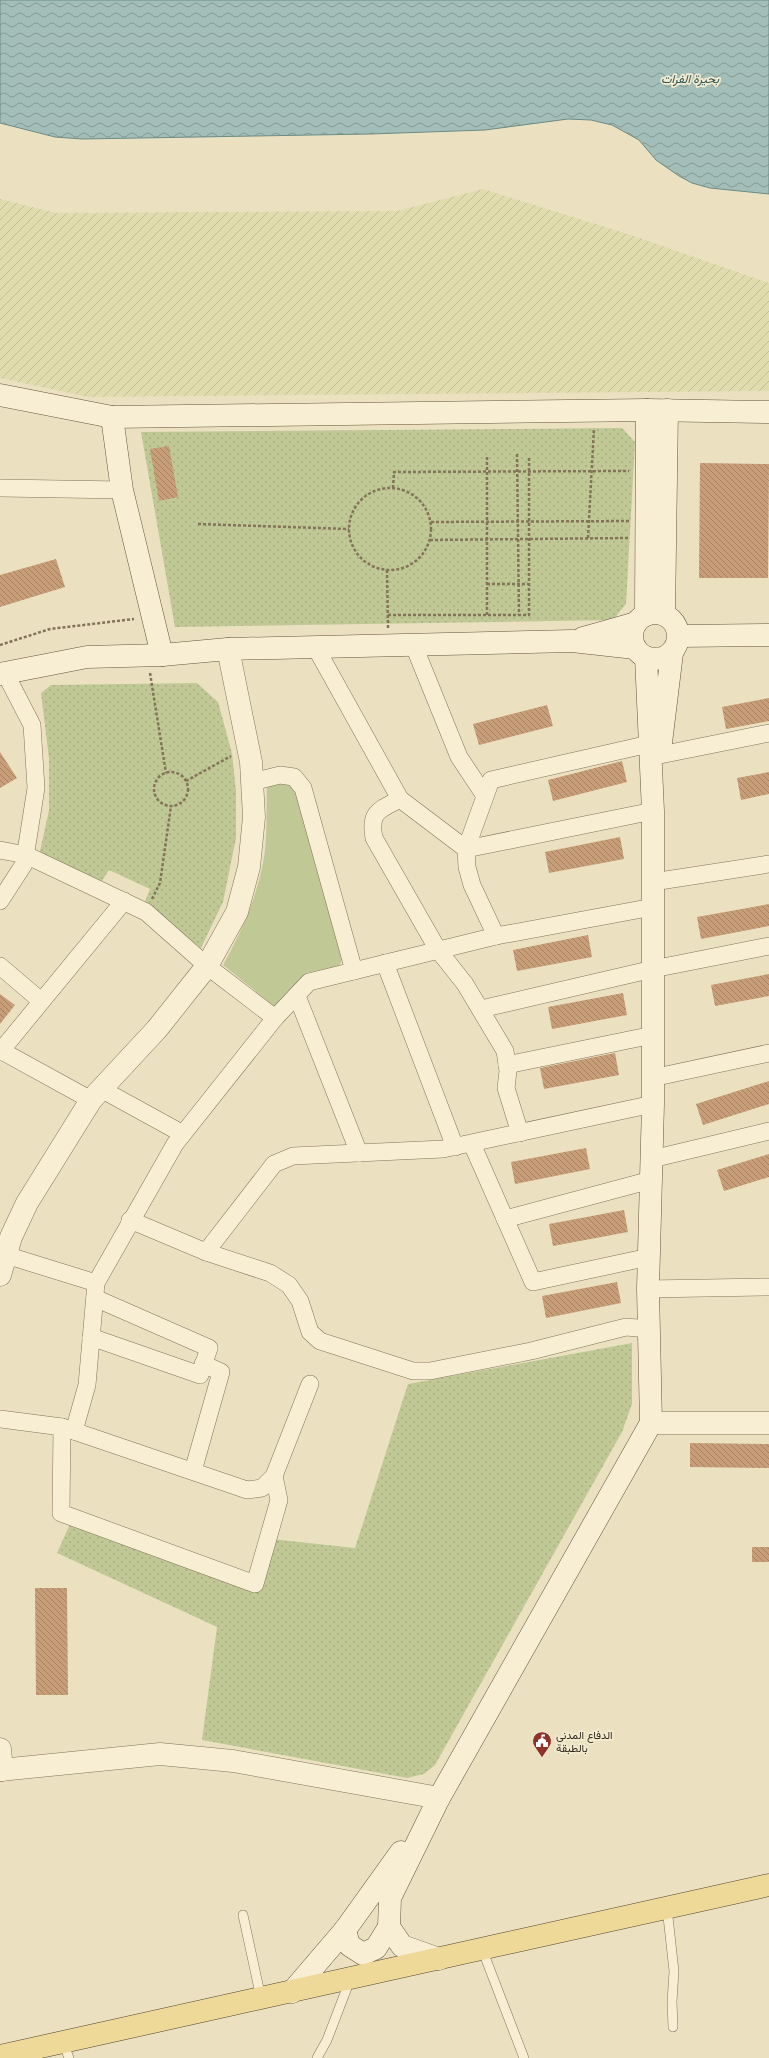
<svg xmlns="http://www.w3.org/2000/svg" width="769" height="2058" viewBox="0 0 769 2058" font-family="'Playfair Display',Vazirmatn,serif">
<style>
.farmland{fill:url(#farmland-furrows)}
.grass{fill:url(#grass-dots)}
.garden{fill:#c0c995}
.water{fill:url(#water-waves);stroke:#6b8b85}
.building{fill:url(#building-back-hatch)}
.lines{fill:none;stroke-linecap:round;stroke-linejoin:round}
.service-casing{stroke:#847359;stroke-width:10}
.minor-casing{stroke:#847359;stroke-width:18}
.tertiary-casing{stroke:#847359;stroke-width:23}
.secondary-casing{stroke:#66543d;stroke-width:23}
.primary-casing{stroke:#52412e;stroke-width:23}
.path{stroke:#847359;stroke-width:2.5;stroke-dasharray:3 2;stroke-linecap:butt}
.service{stroke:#f7eed3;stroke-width:9}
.minor{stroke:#f7eed3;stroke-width:17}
.tertiary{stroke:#f7eed3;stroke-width:22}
.secondary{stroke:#f7eed3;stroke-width:22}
.primary{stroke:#eed999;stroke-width:22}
.labels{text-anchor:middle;stroke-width:3.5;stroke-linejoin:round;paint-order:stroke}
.poi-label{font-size:11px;fill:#342a1d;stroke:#f3ebd0;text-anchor:start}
.water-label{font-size:12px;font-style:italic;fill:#2d5353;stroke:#f3ebd0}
</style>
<defs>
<pattern id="farmland-furrows" width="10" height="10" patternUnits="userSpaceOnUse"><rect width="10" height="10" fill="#e1dcae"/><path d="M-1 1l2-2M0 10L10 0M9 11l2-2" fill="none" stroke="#c2bd95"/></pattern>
<pattern id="grass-dots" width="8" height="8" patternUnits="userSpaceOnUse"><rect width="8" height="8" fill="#c0c995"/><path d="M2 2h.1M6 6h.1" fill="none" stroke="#a6ad80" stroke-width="1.8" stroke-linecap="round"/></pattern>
<pattern id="water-waves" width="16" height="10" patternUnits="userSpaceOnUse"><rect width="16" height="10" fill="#a3beb8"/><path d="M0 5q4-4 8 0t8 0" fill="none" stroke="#869b95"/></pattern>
<pattern id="building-back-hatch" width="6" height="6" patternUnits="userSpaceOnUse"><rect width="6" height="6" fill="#c89e78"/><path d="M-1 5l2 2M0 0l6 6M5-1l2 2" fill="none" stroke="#a38162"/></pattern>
</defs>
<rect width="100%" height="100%" fill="#ebe1c1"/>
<polygon class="farmland" points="483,189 628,234 769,283 769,391 88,397 0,378 0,199 56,213 397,211"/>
<g class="grass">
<polygon points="622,428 635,442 626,604 613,620 175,627 141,432"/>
<polygon points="197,683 218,702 232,753 236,791 236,838 223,902 201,948 144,904 150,889 109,870 100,884 38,860 49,810 49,759 41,693 51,685"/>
<polygon points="632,1343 632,1404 622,1432 435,1765 424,1774 407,1778 202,1740 217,1627 57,1553 70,1524 247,1584 262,1538 355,1548 408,1384"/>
</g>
<path class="garden" d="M293,781L345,954L339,966L306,973L278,1009L223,965C241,933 256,899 263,863C268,838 266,812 267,786Z"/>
<polygon class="water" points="0,0 769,0 769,194 710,188 692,183 679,176 656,160 639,140 612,125 591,120 568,119 485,130 370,134 82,139 55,137 0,123"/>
<g class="building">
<polygon points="169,446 178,497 159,501 150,449"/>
<polygon points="700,463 769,464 768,578 699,578"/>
<polygon points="56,559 65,587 0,607 0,575"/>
<polygon points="769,698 769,721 726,729 722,707"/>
<polygon points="547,705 553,726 479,745 473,724"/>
<polygon points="0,752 17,778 0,788"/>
<polygon points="622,761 627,782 553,801 548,780"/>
<polygon points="769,772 769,794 741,800 737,778"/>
<polygon points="620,837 624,859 549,873 545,852"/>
<polygon points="769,904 769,926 701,939 697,917"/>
<polygon points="588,935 592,957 517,971 513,950"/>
<polygon points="769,974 769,996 715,1006 711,985"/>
<polygon points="623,993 627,1015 552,1029 548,1007"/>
<polygon points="0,994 15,1005 0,1024"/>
<polygon points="615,1053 619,1075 544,1089 540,1068"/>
<polygon points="769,1081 769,1104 703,1125 696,1104"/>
<polygon points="586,1148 590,1169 515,1184 511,1162"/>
<polygon points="769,1154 769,1177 724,1191 717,1170"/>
<polygon points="624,1210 628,1232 553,1246 549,1224"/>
<polygon points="617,1282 621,1303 546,1318 542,1296"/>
<polygon points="690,1443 769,1444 769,1468 690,1467"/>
<rect x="752" y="1547" width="17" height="15"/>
<polygon points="35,1588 67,1588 68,1695 36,1695"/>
</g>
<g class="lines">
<g class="service-casing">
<g id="service">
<polyline points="667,1908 674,1971 672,2002 673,2027"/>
<polyline points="243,1915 261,1998"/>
<polyline points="482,1949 524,2058"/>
<polyline points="63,2042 69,2058"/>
<polyline points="317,2058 327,2040 350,1980"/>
</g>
</g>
<g class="minor-casing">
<g id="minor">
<polyline points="0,488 122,490"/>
<polyline points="414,646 459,757 485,796"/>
<polyline points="316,648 400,799 466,849 653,811"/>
<polyline points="660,755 769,733"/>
<polyline points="252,782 280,775 294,777 303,788 354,971"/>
<path d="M400,799C379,810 369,812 374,838L438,950L465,984L505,1051L508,1071L506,1088L520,1133"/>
<polyline points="0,850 26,855 146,912 207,966 275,1018"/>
<polyline points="653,882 769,864"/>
<polyline points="0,901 24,864 36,788 32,725 4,671"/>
<polyline points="496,936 472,885 467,867 466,849 491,780 649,744"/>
<polyline points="385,963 455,1147"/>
<polyline points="0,966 41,1001"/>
<polyline points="297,996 359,1153"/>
<polyline points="481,1009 653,969 769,946"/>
<polyline points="0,1050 91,1100"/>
<polyline points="0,1052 124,901"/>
<polyline points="507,1065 653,1035"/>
<polyline points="652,1078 769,1053"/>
<polyline points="101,1089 183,1134"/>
<polyline points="472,1144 533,1282 649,1257"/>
<polyline points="652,1159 769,1131"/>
<polyline points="505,1219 651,1180"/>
<polyline points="130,1220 206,1252 270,1273 289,1285 300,1301 310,1332 320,1341 413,1371 430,1371 531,1351 626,1327 649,1329"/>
<polyline points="206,1252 274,1164 293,1156 443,1149 653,1104"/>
<polyline points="6,1255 96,1283"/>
<polyline points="648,1289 769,1287"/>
<polyline points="91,1337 200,1375 209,1348 95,1298"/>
<polyline points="0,1419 62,1427 247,1490 262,1488 274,1476 310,1384"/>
<polyline points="62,1427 61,1513 255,1584 279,1500 274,1476"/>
<polyline points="74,1431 87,1385 96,1283 175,1144 275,1018 309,982 496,936 653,907"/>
<polyline points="193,1471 221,1372 203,1364"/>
</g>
</g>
<g class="tertiary-casing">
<g id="tertiary">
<polyline points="0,1275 11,1237 27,1203 91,1100 157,1029 207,966 237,912 249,867 254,817 251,762 228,649"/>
<polyline points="651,1423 769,1423"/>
<polyline points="0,1749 2,1770"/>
<polyline points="0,1770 160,1754 233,1761 439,1798"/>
</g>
</g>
<g class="secondary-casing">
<g id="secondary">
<polyline points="0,395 112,417 647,410 769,412"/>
<polyline points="112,417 122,490 162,655"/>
<circle cx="655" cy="636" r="23"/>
<polyline points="664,614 667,410"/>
<polyline points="646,615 647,410"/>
<polyline points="679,636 769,635"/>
<polyline points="583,638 636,623"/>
<polyline points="0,674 87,657 162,655 228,649 572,641 635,648"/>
<polyline points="660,751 672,653"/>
<polyline points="345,1930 349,1945 363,1954 376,1948 389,1927"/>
<polyline points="439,1959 402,1946 389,1927 390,1898 439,1798 651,1423 648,1289 653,1104 653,811 646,657"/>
<polyline points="292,1992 345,1930 401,1852"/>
</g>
</g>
<g class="primary-casing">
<polyline id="primary" points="0,2056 769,1885"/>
</g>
<g class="path">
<polyline points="517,454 519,615"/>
<circle cx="390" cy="529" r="41"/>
<polyline points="393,488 394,472 629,471"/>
<polyline points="431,522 629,521"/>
<polyline points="198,524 349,529"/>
<polyline points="588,538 594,428"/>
<polyline points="430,540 629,538"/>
<polyline points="387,570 388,628"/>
<polyline points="487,584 528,584"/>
<polyline points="388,615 529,615 529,456"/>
<polyline points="487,615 487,456"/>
<polyline points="0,645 50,629 134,619"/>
<polyline points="150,673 166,773"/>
<circle cx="171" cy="789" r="17"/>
<polyline points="186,781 231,756"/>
<polyline points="152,899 160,883 171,806"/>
</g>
<use href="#service" class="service"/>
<use href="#minor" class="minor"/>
<use href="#tertiary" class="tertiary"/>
<use href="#secondary" class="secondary"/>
<use href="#primary" class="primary"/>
</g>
<defs>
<g id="civic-pin" transform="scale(1)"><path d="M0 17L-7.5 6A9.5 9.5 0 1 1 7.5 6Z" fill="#90322c" stroke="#f3ebd0"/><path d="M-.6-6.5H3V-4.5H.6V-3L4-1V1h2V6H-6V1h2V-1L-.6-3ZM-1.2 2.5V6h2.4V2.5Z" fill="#fff"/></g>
</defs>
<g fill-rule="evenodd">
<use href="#civic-pin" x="542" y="1741"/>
</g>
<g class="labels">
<g class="poi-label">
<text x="556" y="1739">الدفاع المدني<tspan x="556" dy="13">بالطبقة</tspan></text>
</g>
<g class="water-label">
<text x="690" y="83">بحيرة الفرات</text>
</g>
</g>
</svg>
